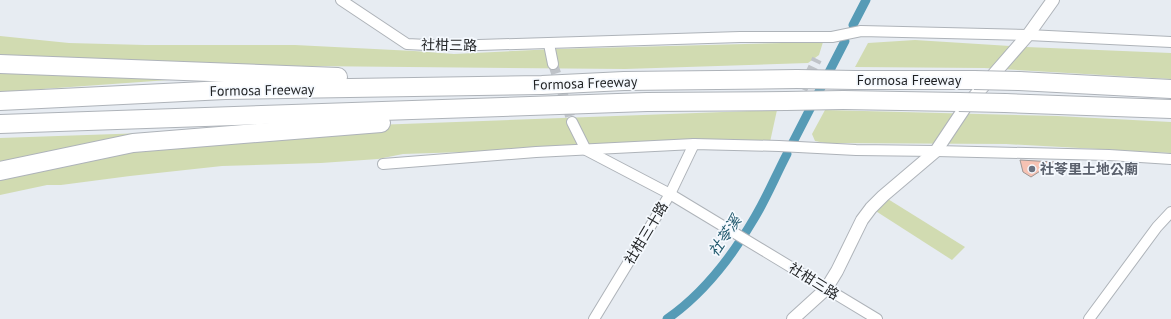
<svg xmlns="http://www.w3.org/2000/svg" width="1171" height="319" viewBox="0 0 1171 319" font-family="'PT Sans','Noto Sans TC',sans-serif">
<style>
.green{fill:#d1dbb1}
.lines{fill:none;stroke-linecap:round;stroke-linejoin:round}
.canal{stroke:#569bb6;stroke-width:9}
.building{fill:#f6c2b3;stroke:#9d9593}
.minor-tunnel{stroke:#bfc3c8;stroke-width:10;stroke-dasharray:10 5;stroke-linecap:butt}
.minor-casing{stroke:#aeb3b9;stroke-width:12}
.tertiary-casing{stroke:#aeb3b9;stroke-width:14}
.motorway-casing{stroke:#aeb3b9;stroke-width:20}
.minor{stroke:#fff;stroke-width:10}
.tertiary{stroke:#fff;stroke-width:12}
.motorway{stroke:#fff;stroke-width:18}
.motorway-bridge-casing{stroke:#aeb3b9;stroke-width:20;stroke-linecap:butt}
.motorway-bridge{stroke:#fff;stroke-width:18}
.worship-dot{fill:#6b7280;stroke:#f5f9fe;stroke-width:1.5}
.labels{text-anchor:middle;stroke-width:3.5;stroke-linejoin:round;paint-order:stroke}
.street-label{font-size:14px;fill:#1e2022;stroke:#f5f9fe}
.worship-label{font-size:14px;font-weight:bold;fill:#5b616d;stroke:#f5f9fe;text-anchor:start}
.water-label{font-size:15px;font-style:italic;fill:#225a6e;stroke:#f5f9fe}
</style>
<rect width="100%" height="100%" fill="#e7ecf2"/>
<g class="green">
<polygon points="0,36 69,43 145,45 295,45 414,51 454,54 555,49 823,42 819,55 808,63 625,69 409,67 211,65 0,56"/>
<polygon points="915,40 1026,47 1171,53 1171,79 984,68 855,67 868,43"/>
<polygon points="0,69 183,79 0,92"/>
<polygon points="777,110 770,142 403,154 378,159 321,163 222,166 130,176 61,185 47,185 0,195 0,179 183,142 348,126"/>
<polygon points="825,110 1057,116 1171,122 1171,153 1006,144 825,143 815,141 812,134"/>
<polygon points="145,133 145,136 0,166 0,138"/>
<polygon points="883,196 965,247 952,260 871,208"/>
</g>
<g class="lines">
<g class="canal">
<polyline points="853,25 866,0"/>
<polyline points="792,144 845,41"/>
<path d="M667,319C703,294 733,255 755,217C767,197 776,175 787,154"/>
</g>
</g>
<polygon class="building" points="1020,160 1054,162 1031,177 1023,172"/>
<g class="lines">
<g class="minor-tunnel">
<polyline points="553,64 572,122"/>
<polyline points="796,103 817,59"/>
</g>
<g class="minor-casing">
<g id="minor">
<polyline points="341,0 407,44 448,46 740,37 832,37 861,31 1028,35 1171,42"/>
<polyline points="549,44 553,64"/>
<polyline points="572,122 586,150 670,194 877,319"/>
<polyline points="383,164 536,152 694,144 779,146 856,150 936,151 1109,155 1171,159"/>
<polyline points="594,319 670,194 694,144"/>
<polyline points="1089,319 1157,227 1171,212"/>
</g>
</g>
<g class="tertiary-casing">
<polyline id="tertiary" points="793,319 826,289 837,271 862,220 871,208 883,196 936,151 966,106 1028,35 1053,0"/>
</g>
<g class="motorway-casing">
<g id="motorway">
<polyline points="0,64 338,77"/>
<polyline points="855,80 974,80"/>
<polyline points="1019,81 1171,89"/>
<polyline points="843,100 959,102"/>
<polyline points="0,101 225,90 542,85 624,81 797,79"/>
<polyline points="1005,103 1171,109"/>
<polyline points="0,124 647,102 786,101"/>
<polyline points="0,171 133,143 381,123"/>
</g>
</g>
<use href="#minor" class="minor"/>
<use href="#tertiary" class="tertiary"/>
<use href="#motorway" class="motorway"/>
<g class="motorway-bridge-casing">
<g id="motorway-bridge">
<polyline points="797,79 855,80"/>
<polyline points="974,80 1019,81"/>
<polyline points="786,101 843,100"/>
<polyline points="959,102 1005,103"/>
</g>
</g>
<use href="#motorway-bridge" class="motorway-bridge"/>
</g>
<circle class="worship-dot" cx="1032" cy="169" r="4"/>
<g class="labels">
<g class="street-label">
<text transform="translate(449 45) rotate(1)" y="5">社柑三路</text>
<text x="909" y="85">Formosa Freeway</text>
<text transform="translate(585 83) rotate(-2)" y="5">Formosa Freeway</text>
<text transform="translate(262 90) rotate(-1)" y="5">Formosa Freeway</text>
<text transform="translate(646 233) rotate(-59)" y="5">社柑三十路</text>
<text transform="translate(814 281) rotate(32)" y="5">社柑三路</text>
</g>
<g class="worship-label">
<text x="1040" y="174">社苓里土地公廟</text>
</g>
<g class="water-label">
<text transform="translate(725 236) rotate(-56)" y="5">社苓溪</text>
</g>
</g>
</svg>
